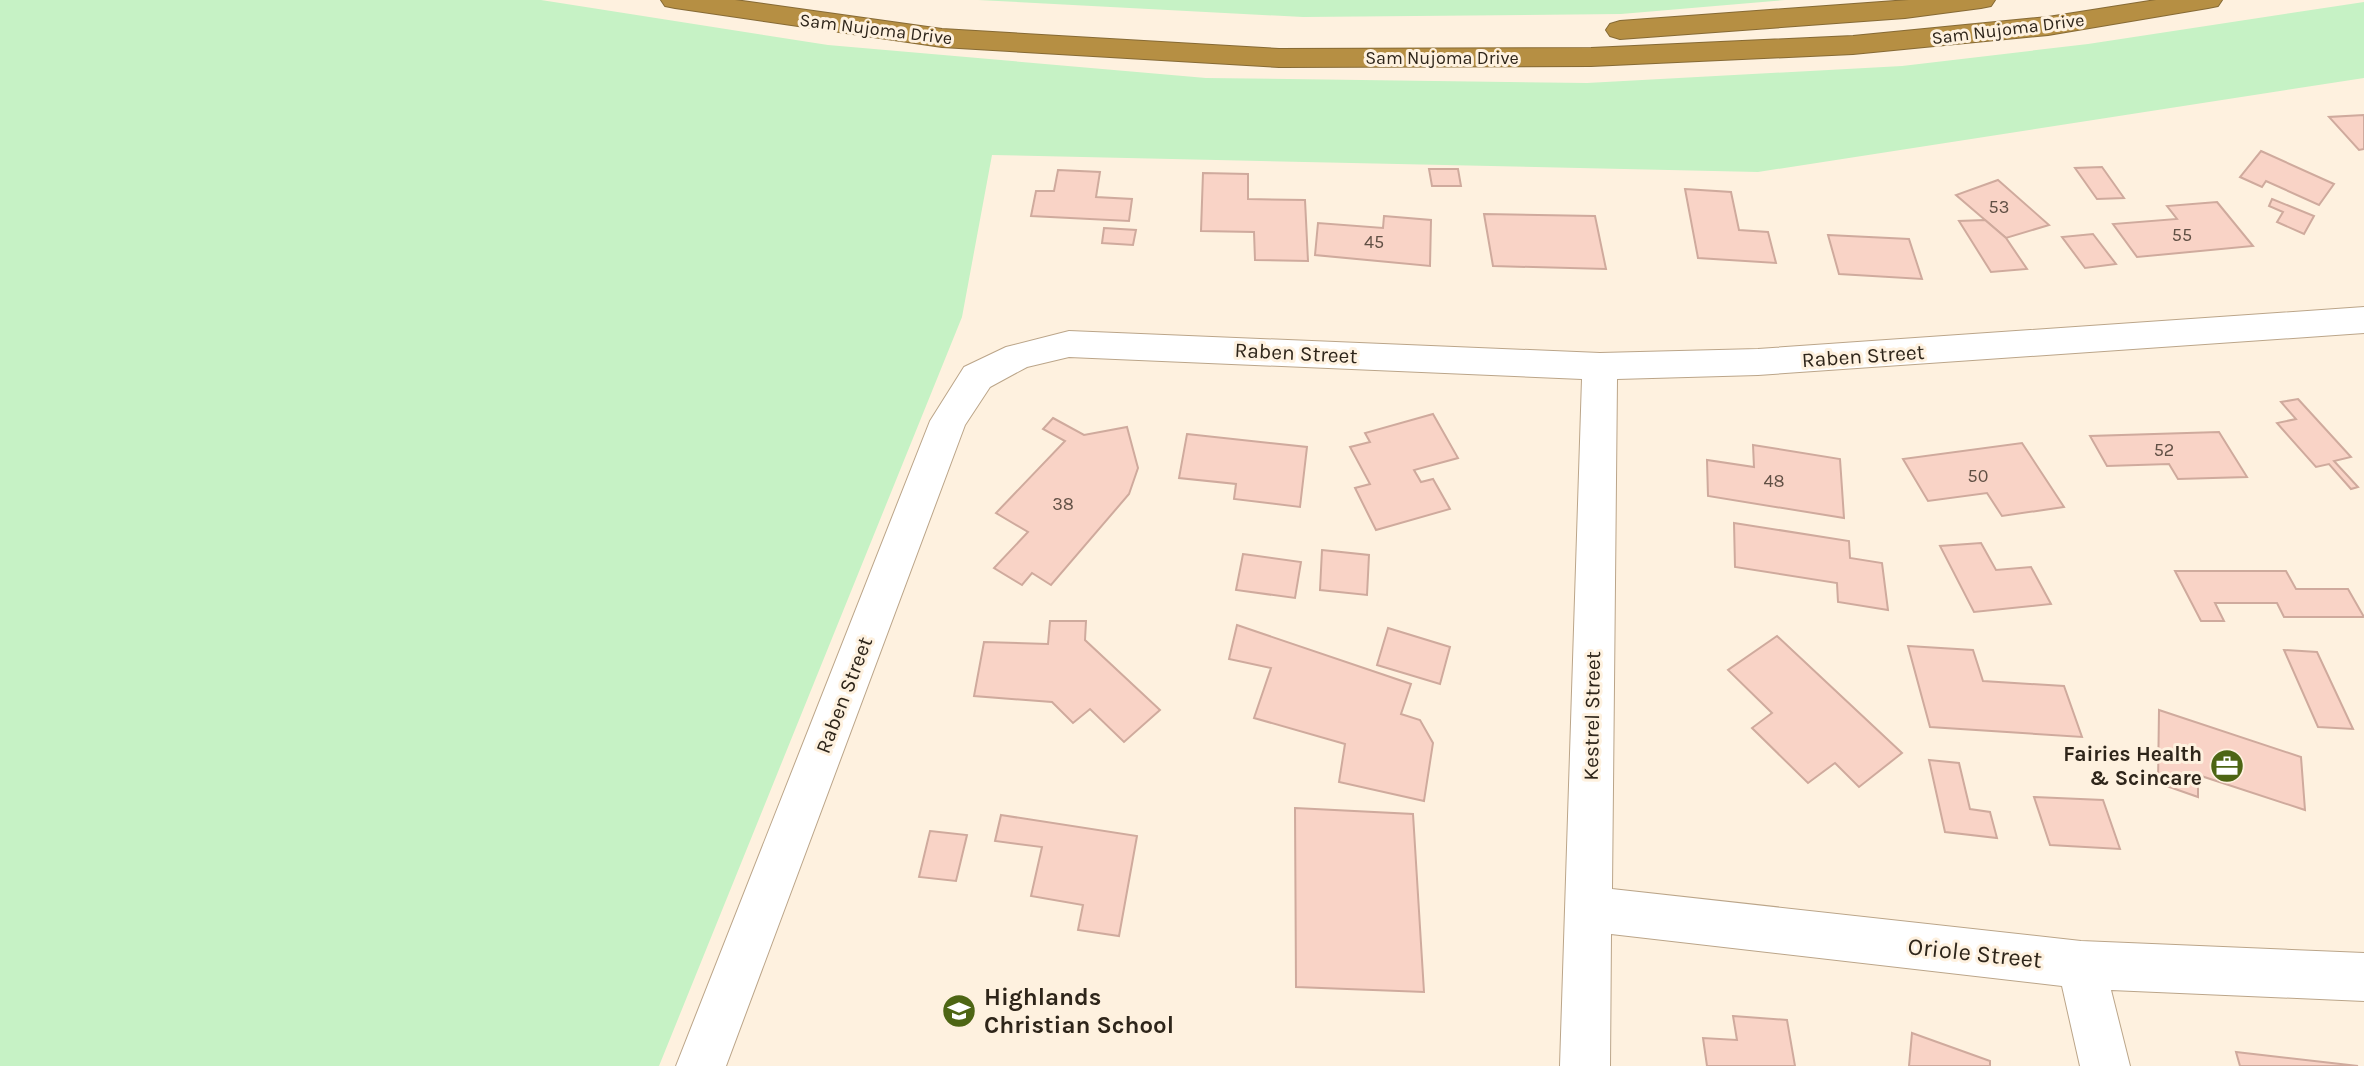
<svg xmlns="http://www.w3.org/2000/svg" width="2364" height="1066" viewBox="0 0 2364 1066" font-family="Karla,sans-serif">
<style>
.green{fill:#c6f2c5}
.building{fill:#f9d3c6;stroke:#cfaa9d;stroke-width:2}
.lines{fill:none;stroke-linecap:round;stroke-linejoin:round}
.minor-casing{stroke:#bba589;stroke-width:2}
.highway-casing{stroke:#866a35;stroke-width:2}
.minor{fill:#fff;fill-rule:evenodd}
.highway{fill:#b68f43;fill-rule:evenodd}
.labels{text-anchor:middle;stroke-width:6;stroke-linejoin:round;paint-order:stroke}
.far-street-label{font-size:18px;fill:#2e251a;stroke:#fef1df}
.number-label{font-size:18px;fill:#615045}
.street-label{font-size:21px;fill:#2e251a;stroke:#fef1df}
.poi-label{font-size:21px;font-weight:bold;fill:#2e251a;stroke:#fef1df;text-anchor:end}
.near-street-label{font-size:24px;fill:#2e251a;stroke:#fef1df}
.near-poi-label{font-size:24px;font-weight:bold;fill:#2e251a;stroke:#fef1df;text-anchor:start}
</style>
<rect width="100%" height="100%" fill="#fef1df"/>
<g class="green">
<polygon points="0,0 541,0 828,45 1206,78 1587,83 1902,66 2088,44 2364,2 2364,78 1758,172 992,155 962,317 659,1066 0,1066"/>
<polygon points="978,0 1785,0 1621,14 1303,17"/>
</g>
<g class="building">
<polygon points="2364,115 2364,149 2359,150 2329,117"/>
<polygon points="2261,151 2334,184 2319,205 2266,181 2262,187 2240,177"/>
<polygon points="2102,167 2124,198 2097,199 2075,168"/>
<polygon points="1429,169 1458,169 1461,186 1432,186"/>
<polygon points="1058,170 1100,172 1096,197 1132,199 1129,221 1031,216 1036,191 1054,191"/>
<polygon points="1203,173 1248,174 1248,199 1305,200 1308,261 1255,260 1254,232 1201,231"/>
<polygon points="1998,180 2049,225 2006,238 1956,195"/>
<polygon points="1685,189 1731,192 1739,230 1768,232 1776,263 1698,258"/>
<polygon points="2272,199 2314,216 2304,234 2277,222 2283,212 2269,206"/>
<polygon points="2217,202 2253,246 2137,257 2113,224 2177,219 2167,206"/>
<polygon points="1484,214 1595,216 1606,269 1493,266"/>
<polygon points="1384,216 1431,220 1430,266 1315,255 1318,223 1383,228"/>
<polygon points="1985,220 2006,238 2027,269 1991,272 1959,221"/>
<polygon points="1104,228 1136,230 1133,245 1102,243"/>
<polygon points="2093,234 2116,264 2085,268 2062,237"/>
<polygon points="1828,235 1909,239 1922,279 1839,274"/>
<polygon points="2298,399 2351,457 2334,461 2358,487 2351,489 2329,464 2316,467 2277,423 2296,419 2281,402"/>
<polygon points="1433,414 1458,458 1414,470 1421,482 1433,479 1450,509 1376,530 1355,488 1370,484 1350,447 1370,442 1365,433"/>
<polygon points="1053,418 1084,435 1127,427 1138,468 1129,494 1051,585 1032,573 1022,585 994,568 1028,532 996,513 1065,441 1043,429"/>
<polygon points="2219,432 2247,477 2178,479 2169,464 2107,466 2090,436"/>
<polygon points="1187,434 1307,447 1300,507 1234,499 1236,484 1179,478"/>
<polygon points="2022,443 2064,507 2002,516 1987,493 1928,501 1903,459"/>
<polygon points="1753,445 1840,459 1844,518 1708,496 1707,460 1754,467"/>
<polygon points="1734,523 1849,541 1850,558 1882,563 1888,610 1838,602 1837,583 1735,567"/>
<polygon points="1981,543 1996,570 2031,567 2051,604 1974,612 1940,546"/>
<polygon points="1322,550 1369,555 1367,595 1320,590"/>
<polygon points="1243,554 1301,562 1295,598 1236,590"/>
<polygon points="2175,571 2286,571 2296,589 2348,589 2364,617 2284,617 2277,603 2215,603 2224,621 2201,621"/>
<polygon points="1050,621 1086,621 1085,640 1160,710 1124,742 1090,709 1073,723 1052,702 974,696 984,642 1048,644"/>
<polygon points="1237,625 1411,684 1401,714 1420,720 1433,743 1424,801 1339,782 1345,744 1254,718 1271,668 1229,659"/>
<polygon points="1388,628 1450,647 1440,684 1377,665"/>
<polygon points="1777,636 1902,753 1859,787 1835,763 1808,783 1752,728 1772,713 1728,670"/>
<polygon points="1908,646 1973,650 1983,681 2064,686 2082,737 1930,727"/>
<polygon points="2284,650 2317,652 2353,729 2318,727"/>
<polygon points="2159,710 2301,757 2305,810 2198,775 2198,797 2158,783"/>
<polygon points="1929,760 1959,763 1970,809 1990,812 1997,838 1945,832"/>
<polygon points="2034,797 2103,800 2120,849 2050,845"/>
<polygon points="1295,808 1413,814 1424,992 1296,987"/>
<polygon points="1001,815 1137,836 1119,936 1078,930 1083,905 1031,896 1042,847 995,841"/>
<polygon points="930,831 967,835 956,881 919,877"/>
<polygon points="1733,1016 1787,1020 1795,1066 1707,1066 1703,1038 1737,1040"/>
<polygon points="1912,1033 1990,1061 1990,1066 1909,1066"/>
<polygon points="2236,1052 2358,1066 2240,1066"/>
</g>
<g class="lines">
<g class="minor-casing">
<polygon id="minor" points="2364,307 2364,333 1758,375 1617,379 1612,889 2081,941 2364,953 2364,1001 2111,990 2130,1066 2080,1066 2062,986 1611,934 1610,1066 1560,1066 1582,379 1069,357 1027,367 990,387 965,425 726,1066 676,1066 930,421 964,367 1006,347 1069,331 1600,353 1758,349"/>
</g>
<g class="highway-casing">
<g id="highway">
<polygon points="661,0 735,0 942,29 1279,49 1591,48 1853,36 2048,17 2156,0 2222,0 2218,6 2208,8 2048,35 1853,54 1591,66 1279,67 942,47 675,8 665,6"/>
<polygon points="1909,0 1995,0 1991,6 1981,8 1905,18 1620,39 1610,36 1606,30 1610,24 1620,21"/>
</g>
</g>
<use href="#minor" class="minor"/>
<use href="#highway" class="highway"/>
</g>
<defs>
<g id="office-disc" transform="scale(1.75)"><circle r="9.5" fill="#4d6514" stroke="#fef1df"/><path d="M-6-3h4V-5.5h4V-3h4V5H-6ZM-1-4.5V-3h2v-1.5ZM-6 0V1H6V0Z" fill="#fff"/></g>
<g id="school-disc" transform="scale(1.75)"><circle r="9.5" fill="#4d6514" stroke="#fef1df"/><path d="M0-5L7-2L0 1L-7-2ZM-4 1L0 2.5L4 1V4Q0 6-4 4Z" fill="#fff"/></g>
</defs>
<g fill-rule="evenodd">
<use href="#office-disc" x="2227" y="766"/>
<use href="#school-disc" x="959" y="1011"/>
</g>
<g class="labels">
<g class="far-street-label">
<text transform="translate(876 29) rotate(7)" y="6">Sam Nujoma Drive</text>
<text transform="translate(2008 29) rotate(-7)" y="6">Sam Nujoma Drive</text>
<text x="1442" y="64">Sam Nujoma Drive</text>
</g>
<g class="number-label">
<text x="1999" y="213">53</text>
<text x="2182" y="241">55</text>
<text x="1374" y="248">45</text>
<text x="2164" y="456">52</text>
<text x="1978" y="482">50</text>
<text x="1774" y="487">48</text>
<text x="1063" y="510">38</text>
</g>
<g class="street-label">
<text transform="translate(1296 353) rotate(3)" y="7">Raben Street</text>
<text transform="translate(1863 356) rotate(-4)" y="7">Raben Street</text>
<text transform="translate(844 695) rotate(-69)" y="7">Raben Street</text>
<text transform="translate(1592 716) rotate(-89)" y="7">Kestrel Street</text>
</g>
<g class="poi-label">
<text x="2202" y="761">Fairies Health<tspan x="2202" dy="24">&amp; Scincare</tspan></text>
</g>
<g class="near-street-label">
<text transform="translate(1975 953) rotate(6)" y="8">Oriole Street</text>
</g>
<g class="near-poi-label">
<text x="984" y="1005">Highlands<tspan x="984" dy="28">Christian School</tspan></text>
</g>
</g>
</svg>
